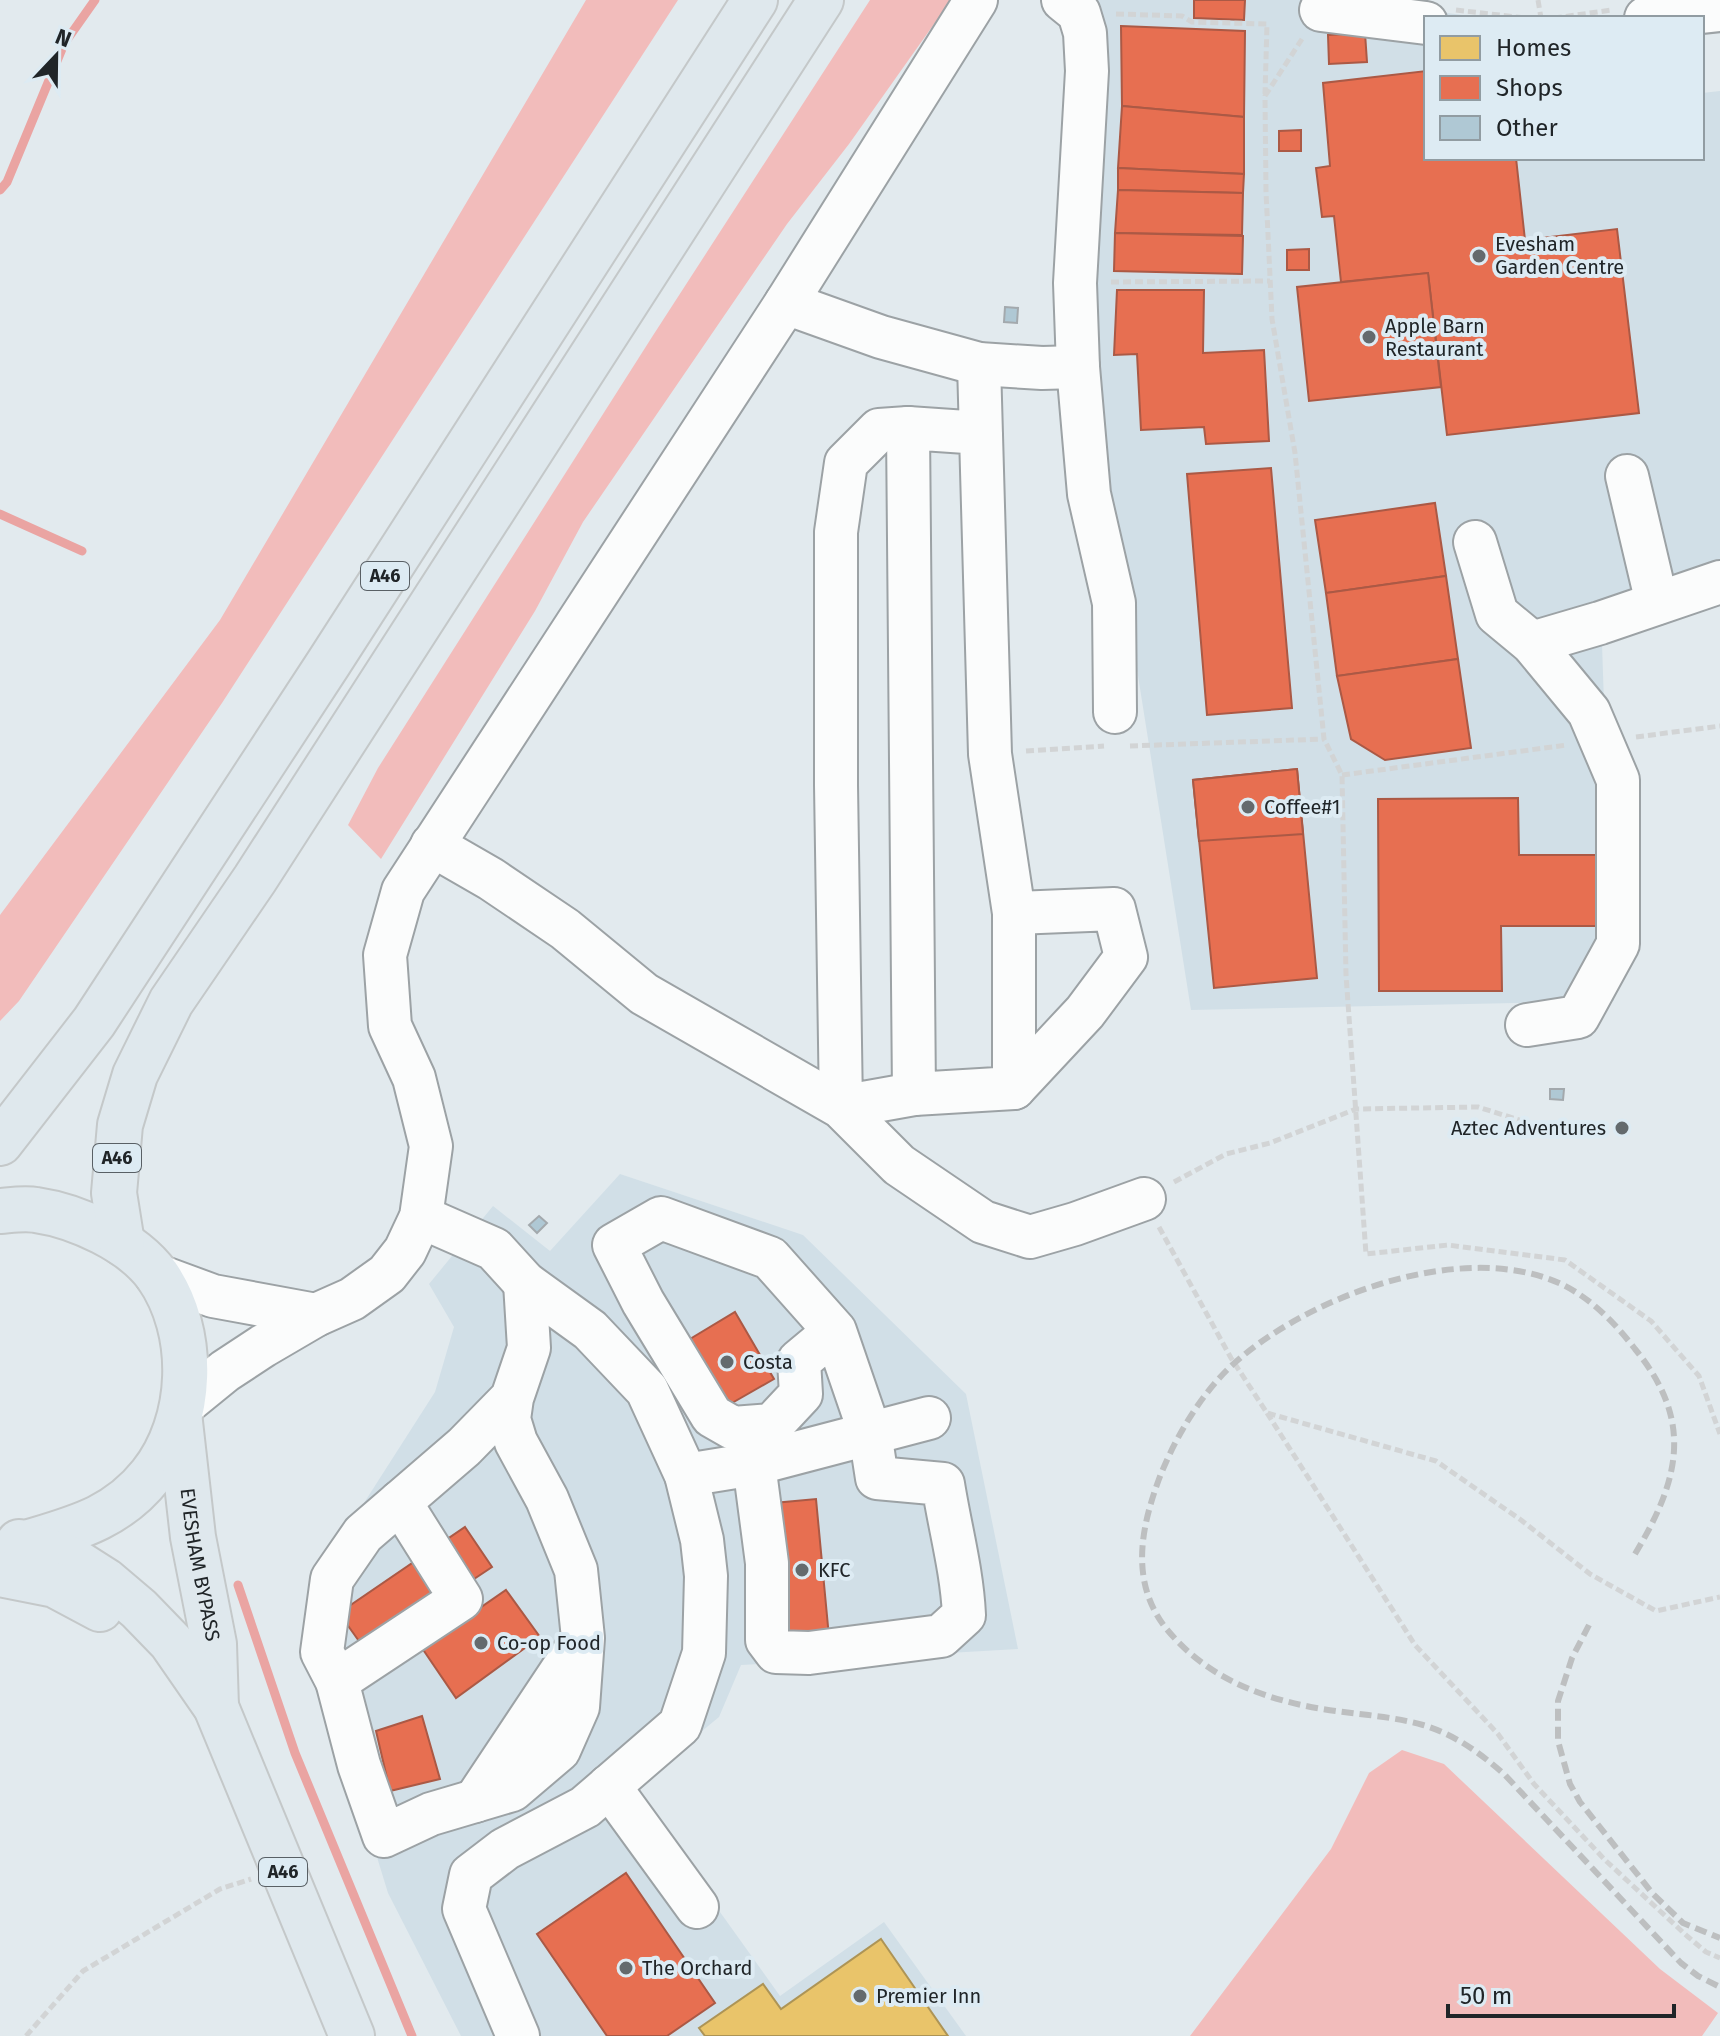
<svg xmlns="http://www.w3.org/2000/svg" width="1720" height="2036" viewBox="0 0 1720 2036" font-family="'Fira Sans',sans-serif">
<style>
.built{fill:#d1dfe7}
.forest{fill:#f2bcbb}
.homes{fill:#e9c46a;stroke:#ad9456;stroke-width:2}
.shops{fill:#e76f51;stroke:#ab5945;stroke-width:2}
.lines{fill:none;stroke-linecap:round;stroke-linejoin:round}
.stream{stroke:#eaa4a2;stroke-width:9}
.building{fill:#afc8d4;stroke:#a3a9ad;stroke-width:2}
.minor-casing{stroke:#9ca2a5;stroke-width:46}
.highway-casing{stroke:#c4c8c9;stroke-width:48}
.path{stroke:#d2d4d5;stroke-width:5;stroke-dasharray:8 4;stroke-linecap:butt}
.minor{stroke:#fbfcfc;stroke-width:42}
.highway{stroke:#dfe8ed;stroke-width:44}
.rail{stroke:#bdbfc0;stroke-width:6;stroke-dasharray:12 6;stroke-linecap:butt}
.poi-dot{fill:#646a6d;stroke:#ddebf3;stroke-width:3}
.labels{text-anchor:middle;stroke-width:8;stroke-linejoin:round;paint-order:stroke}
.shield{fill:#ddebf3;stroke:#596065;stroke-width:2}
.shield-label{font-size:18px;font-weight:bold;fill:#202528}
.poi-label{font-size:20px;fill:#202528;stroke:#ddebf3;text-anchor:start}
.street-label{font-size:20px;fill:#202528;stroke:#ddebf3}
</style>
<rect width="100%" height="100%" fill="#e2eaee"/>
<g class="built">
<polygon points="1093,0 1342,0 1487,18 1426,18 1426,158 1702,158 1702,93 1720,91 1720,562 1602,644 1614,1001 1191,1010 1113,518 1088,293"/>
<polygon points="620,1174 803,1235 966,1394 1018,1649 741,1665 719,1717 632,1789 780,1996 884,1922 966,2036 461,2036 388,1893 314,1652 314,1581 435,1392 454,1327 429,1284 493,1206 550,1251"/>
</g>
<g class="forest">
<polygon points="586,0 678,0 222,703 19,1001 0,1021 0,915 220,620"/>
<polygon points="870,0 951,0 849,144 787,224 583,522 535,611 381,859 348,825 378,768 652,337"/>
<polygon points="1402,1750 1444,1764 1660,1969 1718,2013 1702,2036 1190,2036 1331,1849 1369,1773"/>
</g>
<polygon class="homes" points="881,1939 948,2036 705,2036 699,2028 763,1984 781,2009"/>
<g class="shops">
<polygon points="1194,0 1245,0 1244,20 1194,18"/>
<polygon points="1121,26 1245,31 1244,117 1122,106"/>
<polygon points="1365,33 1367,62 1329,64 1328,35"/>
<polygon points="1426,71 1426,158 1516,158 1525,240 1617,229 1639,413 1447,435 1428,273 1341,282 1334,216 1322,217 1316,168 1330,166 1323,83"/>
<polygon points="1122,106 1244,117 1244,174 1118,168"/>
<polygon points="1301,130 1301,151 1279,151 1279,131"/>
<polygon points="1118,168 1244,174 1243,193 1118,190"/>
<polygon points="1118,190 1243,193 1242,235 1115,233"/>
<polygon points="1115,233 1243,236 1242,274 1114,271"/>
<polygon points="1309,249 1309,270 1287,270 1287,250"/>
<polygon points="1428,273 1441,387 1309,401 1297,287"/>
<polygon points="1117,290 1204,290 1203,353 1264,350 1269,441 1206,444 1204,427 1141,430 1137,354 1114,355"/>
<polygon points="1271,468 1292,708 1207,715 1187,474"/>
<polygon points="1435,503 1446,576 1326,593 1315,520"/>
<polygon points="1446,576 1458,659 1337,676 1326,593"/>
<polygon points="1458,659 1471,748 1385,760 1351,739 1337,676"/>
<polygon points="1297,769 1317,978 1214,988 1193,780"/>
<polygon points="1297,769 1303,834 1199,841 1193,780"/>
<polygon points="1518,798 1519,855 1603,855 1603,926 1501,926 1502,991 1379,991 1378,799"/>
<polygon points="735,1312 774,1379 718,1411 680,1345"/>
<polygon points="816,1499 829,1637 787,1641 774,1503"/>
<polygon points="465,1527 492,1567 366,1651 339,1613"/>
<polygon points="506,1590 540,1637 456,1698 422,1648"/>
<polygon points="422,1716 440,1779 390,1791 376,1731"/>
<polygon points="626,1873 715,2003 667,2036 607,2036 537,1934"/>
</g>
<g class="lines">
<g class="stream">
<polyline points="0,190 7,182 64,44 95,0"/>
<polyline points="0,514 82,551"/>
<polyline points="238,1585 295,1753 412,2036"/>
</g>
</g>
<g class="building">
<polygon points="1005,307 1018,308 1017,323 1004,322"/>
<polygon points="1550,1089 1564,1089 1563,1100 1550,1099"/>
<polygon points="539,1216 547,1223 537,1233 529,1225"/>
</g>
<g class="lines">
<g class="minor-casing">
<g id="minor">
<polyline points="1063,0 1079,13 1085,33 1087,71 1075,283 1078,367 1089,494 1114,603 1115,712"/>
<polyline points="1321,10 1426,23"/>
<polyline points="1646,18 1720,10"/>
<polyline points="786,303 881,337 979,364 1042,368 1078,367"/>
<polyline points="979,364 990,754 1014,913 1014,1088 914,1094 908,428 981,433"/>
<polyline points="908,428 879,430 846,463 836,532 836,785 841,1107 914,1094"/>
<polyline points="1627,476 1657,603"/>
<polyline points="1475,542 1497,614 1532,643 1589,712 1618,780 1618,944 1578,1017 1527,1025"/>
<polyline points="1532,643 1600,623 1720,582"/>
<polyline points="432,845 491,879 565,929 644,994 841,1107 899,1165 983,1222 1030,1237 1075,1224 1144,1199"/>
<polyline points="1014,913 1114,909 1126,957 1085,1012 1014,1088"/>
<polyline points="421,1217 494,1249 525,1283 590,1330 647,1390 686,1475 702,1540 706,1576 704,1653 680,1725 585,1807 505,1849 471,1875 464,1909 518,2036"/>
<polyline points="156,1275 213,1296 316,1315"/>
<polyline points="512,1398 464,1447 363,1534 332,1579 322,1652 337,1681 359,1765 384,1836 431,1814 512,1790 559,1750 578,1707 583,1638 576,1570 547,1499 516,1442 509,1419 512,1398 529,1348 525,1283"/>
<polyline points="182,1406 225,1371 263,1346 316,1315 352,1299 387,1274 405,1251 421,1217 431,1146 414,1078 390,1026 385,955 403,891 786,303 976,0"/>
<path d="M754,1464L767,1563V1640L776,1652L809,1653L941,1636L964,1615C962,1571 950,1528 943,1484L877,1478L870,1433L835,1331L770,1258L661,1218L614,1245L643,1302L712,1416L733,1428L772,1425L801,1394L799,1361L835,1331"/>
<polyline points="686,1475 754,1464 929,1418"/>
<polyline points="337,1681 461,1599 400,1502"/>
<polyline points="609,1786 697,1907"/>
<polyline points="475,1801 580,1643"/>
</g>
</g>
<g class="highway-casing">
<g id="highway">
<polyline points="0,1143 94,1022 328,664 755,0"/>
<path d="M0,1211C12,1210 25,1208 36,1210C77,1216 132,1241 157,1275C197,1332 194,1421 151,1475C117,1518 76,1528 26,1543L19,1542"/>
<polyline points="122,1243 114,1193 120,1125 135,1075 171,1002 255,879 821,0"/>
<path id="s1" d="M180,1422L193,1537L214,1644L216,1707"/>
<polyline points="26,1543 73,1560 106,1581 139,1609 171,1642 216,1707 352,2036"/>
<polyline points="0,1574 55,1585 100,1609"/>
</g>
</g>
<g class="path">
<polyline points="1538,0 1541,18"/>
<polyline points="1456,10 1525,18"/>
<polyline points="1116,14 1182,16 1192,22 1267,24 1265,94"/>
<polyline points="1554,18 1612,10"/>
<polyline points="1302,39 1265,96 1266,192 1272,319 1295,453 1324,739 1342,775 1346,975 1366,1254 1448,1245 1565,1260 1651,1321 1699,1376 1720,1434"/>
<polyline points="1111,282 1270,281"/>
<polyline points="1636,737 1720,726"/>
<polyline points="1130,746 1324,739"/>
<polyline points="1026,751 1104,746"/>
<polyline points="1342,775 1567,745"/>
<polyline points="1174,1182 1226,1154 1270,1143 1356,1109 1478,1107 1532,1124"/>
<polyline points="1159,1227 1231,1358 1267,1413 1436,1461 1521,1520 1590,1574 1656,1611 1720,1597"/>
<polyline points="1267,1413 1415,1645 1498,1734 1534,1784 1605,1860 1687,1936 1706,1952 1720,1958"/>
<polyline points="26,2036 83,1971 220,1889 251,1879"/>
</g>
<use href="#minor" class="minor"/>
<use href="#highway" class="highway"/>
<g class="rail">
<path d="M1635,1554C1680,1479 1694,1421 1635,1349C1615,1323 1590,1297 1559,1283C1460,1239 1301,1298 1227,1370C1198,1399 1174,1440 1159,1479C1141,1528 1130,1581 1165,1627C1208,1681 1270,1702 1336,1711C1365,1715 1395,1717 1423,1725C1454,1734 1480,1753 1504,1774L1681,1963L1698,1976L1720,1987"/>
<polyline points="1589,1625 1572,1658 1558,1701 1558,1741 1570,1784 1580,1802 1653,1894 1683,1923 1720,1938"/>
</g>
</g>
<g class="poi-dot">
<circle cx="1479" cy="256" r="8"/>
<circle cx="1369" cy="337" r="8"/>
<circle cx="1248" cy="807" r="8"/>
<circle cx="1622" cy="1128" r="8"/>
<circle cx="727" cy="1362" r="8"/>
<circle cx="802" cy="1570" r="8"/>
<circle cx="481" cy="1643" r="8"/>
<circle cx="626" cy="1968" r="8"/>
<circle cx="860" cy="1996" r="8"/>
</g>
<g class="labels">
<g class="shield">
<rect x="361" y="562" width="48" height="28" rx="6"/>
<rect x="93" y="1144" width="48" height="28" rx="6"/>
<rect x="259" y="1858" width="48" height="28" rx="6"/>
</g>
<g class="shield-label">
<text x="385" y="582">A46</text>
<text x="117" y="1164">A46</text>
<text x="283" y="1878">A46</text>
</g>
<g class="poi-label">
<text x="1495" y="251">Evesham<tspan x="1495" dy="23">Garden Centre</tspan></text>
<text x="1385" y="333">Apple Barn<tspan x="1385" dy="23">Restaurant</tspan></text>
<text x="1264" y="814">Coffee#1</text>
<text x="1606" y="1135" text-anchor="end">Aztec Adventures</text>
<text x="743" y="1369">Costa</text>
<text x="818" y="1577">KFC</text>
<text x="497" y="1650">Co-op Food</text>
<text x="642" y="1975">The Orchard</text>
<text x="876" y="2003">Premier Inn</text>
</g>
<g class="street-label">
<text dy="7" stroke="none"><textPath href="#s1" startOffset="144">EVESHAM BYPASS</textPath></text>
</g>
</g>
<rect x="1424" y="16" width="280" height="144" fill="#ddebf3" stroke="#919ca2" stroke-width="2"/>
<rect x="1440" y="36" width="40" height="24" fill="#e9c46a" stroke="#919ca2" stroke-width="2"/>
<text x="1496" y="56" font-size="24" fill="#202528">Homes</text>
<rect x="1440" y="76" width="40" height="24" fill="#e76f51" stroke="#919ca2" stroke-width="2"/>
<text x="1496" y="96" font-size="24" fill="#202528">Shops</text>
<rect x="1440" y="116" width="40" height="24" fill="#afc8d4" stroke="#919ca2" stroke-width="2"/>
<text x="1496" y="136" font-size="24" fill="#202528">Other</text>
<g transform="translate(56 56) rotate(22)" stroke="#ddebf3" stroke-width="6" paint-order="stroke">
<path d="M0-6L14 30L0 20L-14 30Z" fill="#202528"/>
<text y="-12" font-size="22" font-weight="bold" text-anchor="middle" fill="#202528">N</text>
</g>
<path d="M1448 2004v12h226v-12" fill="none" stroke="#202528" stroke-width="4"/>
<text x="1460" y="2004" font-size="24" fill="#202528" stroke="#ddebf3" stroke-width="6" paint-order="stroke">50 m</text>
</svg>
